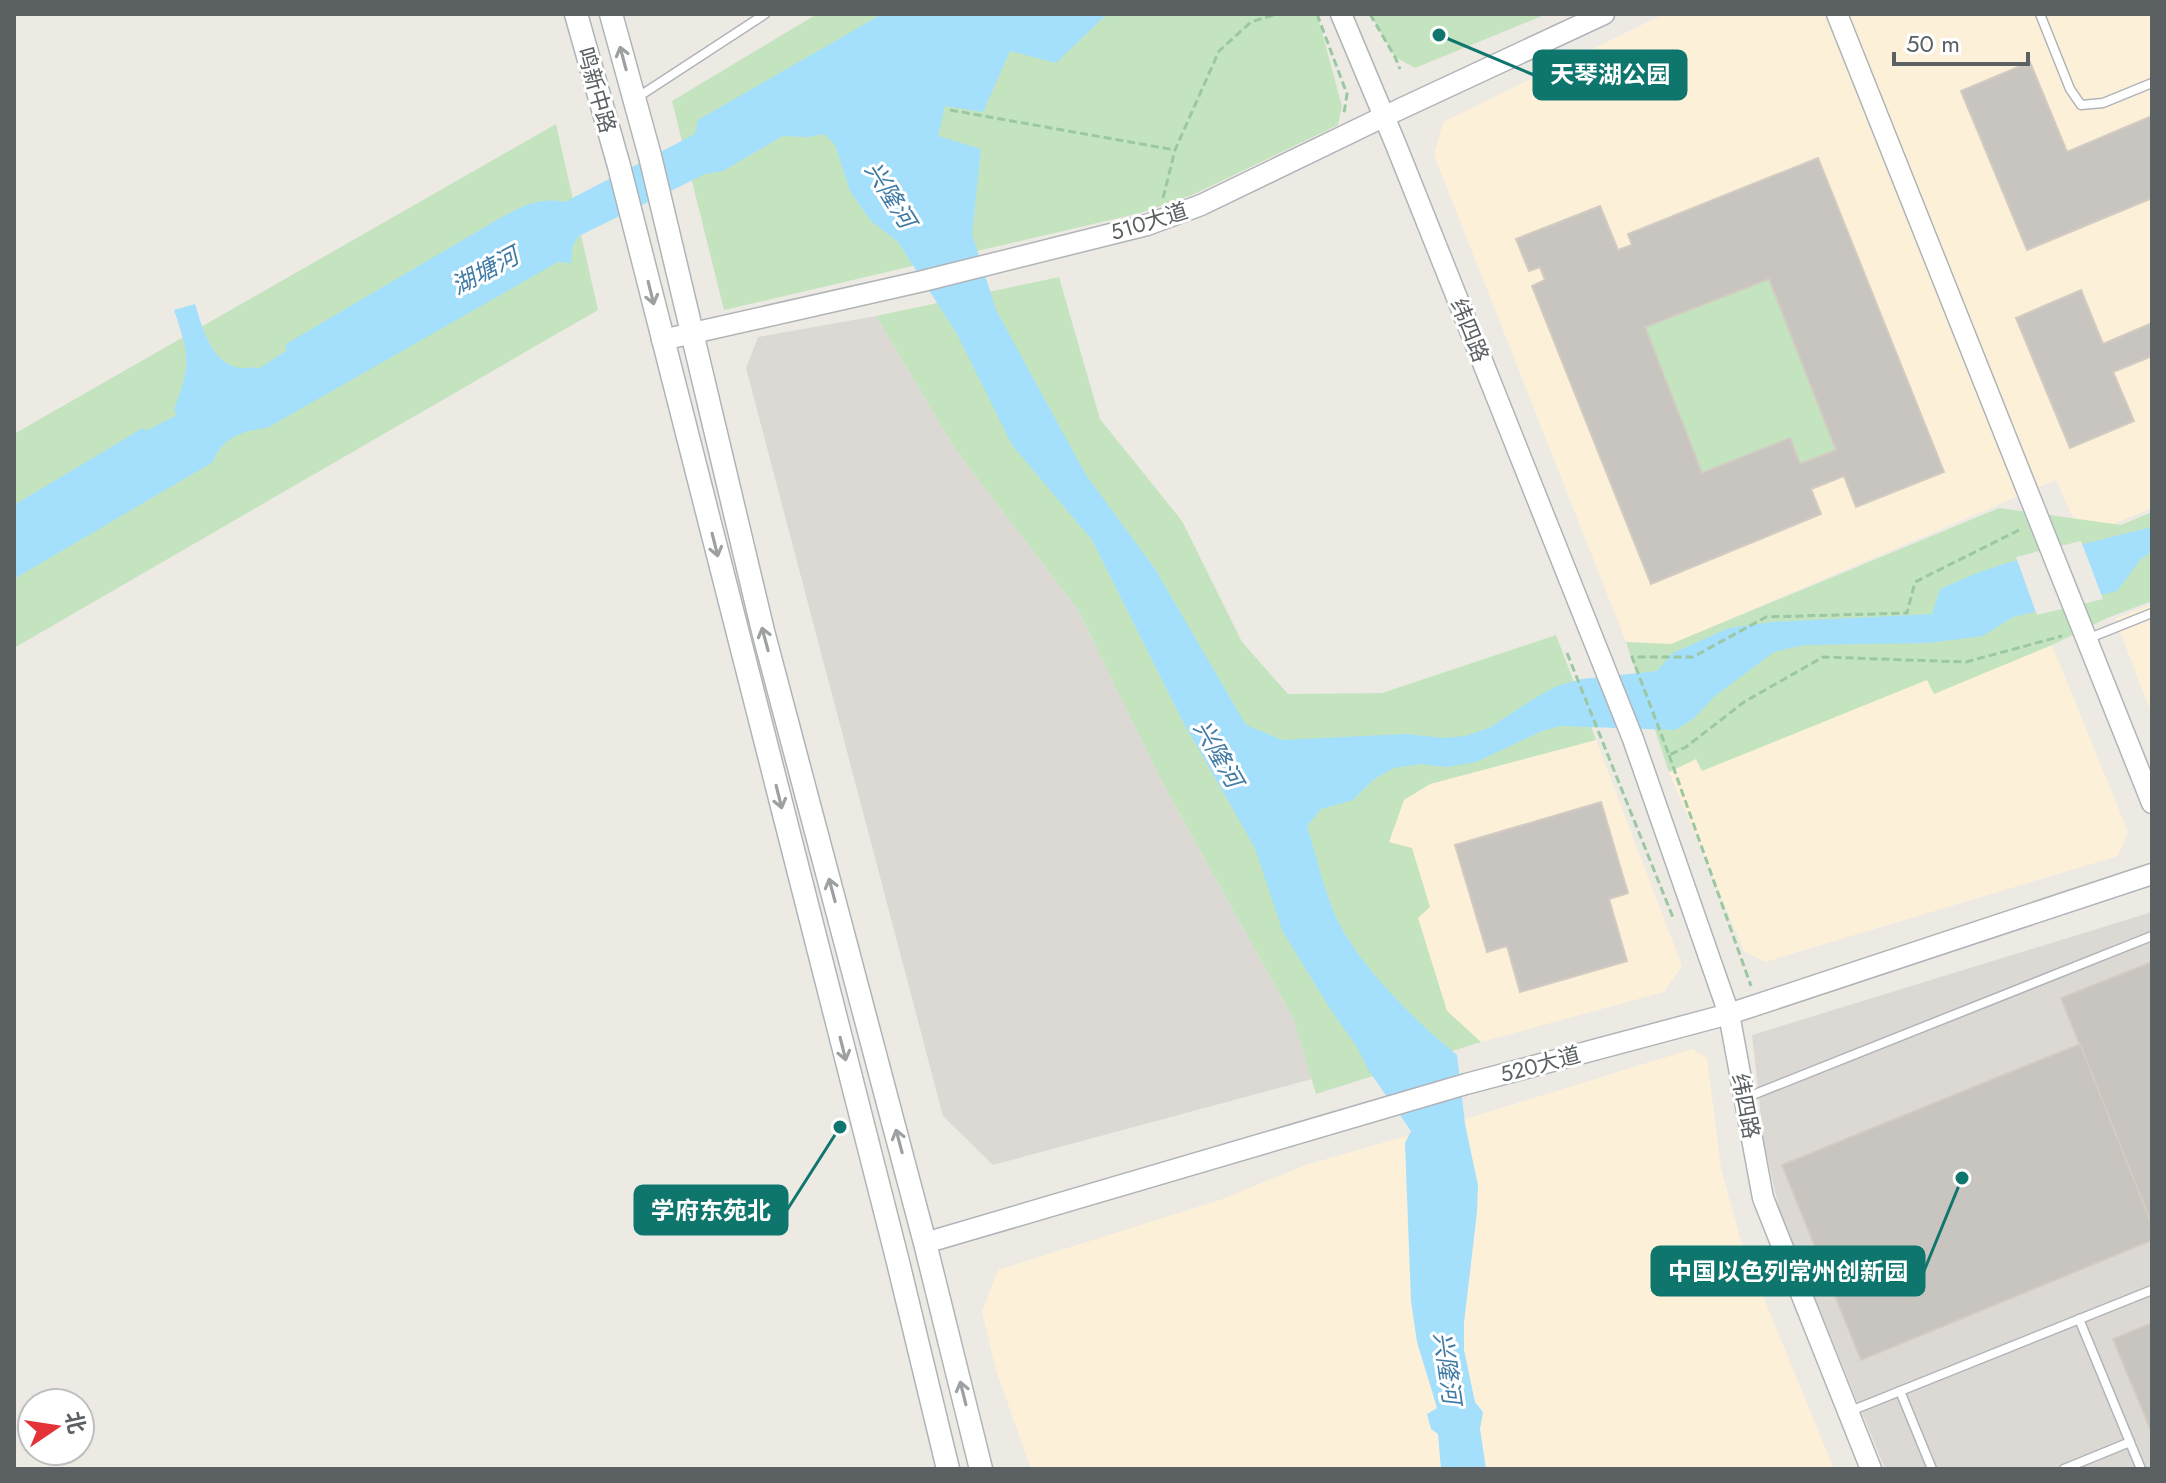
<svg xmlns="http://www.w3.org/2000/svg" width="2166" height="1483" viewBox="0 0 2166 1483" font-family="Jost,'Noto Sans SC',sans-serif">
<style>
.commercial{fill:#fcf0d9}
.industrial{fill:#dcd9d5}
.green{fill:#c4e4c0}
.water{fill:#a4dffc}
.pier{fill:#edeae3}
.building{fill:#c8c5c0;stroke:#d2cbc1;stroke-width:2;fill-rule:evenodd}
.lines{fill:none;stroke-linecap:round;stroke-linejoin:round}
.service-casing{stroke:#b0b4b8;stroke-width:11}
.tertiary-casing{stroke:#b0b4b8;stroke-width:23}
.secondary-casing{stroke:#afb4b8;stroke-width:25}
.path{stroke:#9bc8a2;stroke-width:3;stroke-dasharray:8 4;stroke-linecap:butt}
.service{stroke:#fff;stroke-width:8}
.tertiary{stroke:#fff;stroke-width:20}
.secondary{stroke:#fff;stroke-width:22}
.oneway{stroke:#9da0a1}
.labels{text-anchor:middle;stroke-width:6;stroke-linejoin:round;paint-order:stroke}
.street-label{font-size:22px;fill:#5b6063;stroke:#fff}
.water-label{font-size:24px;font-style:italic;fill:#407ba5;stroke:#fff}
.leader{fill:none;stroke:#0f766e;stroke-width:3}
.callout-dot{fill:#0f766e;stroke:#fff;stroke-width:3}
.callout{fill:#0f766e;stroke:#0f766e;stroke-width:3}
.callout-label{font-size:24px;text-anchor:middle;font-weight:bold;fill:#fff}
</style>
<rect width="100%" height="100%" fill="#edeae3"/>
<g class="commercial">
<polygon points="1664,14 2152,14 2152,508 2082,537 2056,480 1671,644 1626,642 1434,155 1443,122"/>
<polygon points="2152,604 2152,715 2115,619"/>
<polygon points="2052,645 2128,832 2118,856 1765,962 1744,951 1669,772 1696,759 1701,771 1927,679 1934,693"/>
<polygon points="1596,740 1682,966 1664,992 1481,1042 1447,1011 1418,918 1389,842 1404,800 1430,784"/>
<polygon points="1692,1049 1707,1058 1721,1168 1742,1245 1834,1469 1031,1469 996,1370 982,1312 998,1270 1220,1200 1306,1165 1472,1117"/>
</g>
<g class="industrial">
<polygon points="876,316 955,449 1078,610 1163,784 1293,1018 1312,1079 993,1165 943,1116 746,368 758,337"/>
<polygon points="2152,912 2152,1469 1885,1469 1780,1213 1764,1144 1752,1035"/>
</g>
<g class="green">
<polygon points="817,14 1317,14 1342,106 1338,125 1192,195 1140,213 724,310 672,101"/>
<polygon points="1370,14 1547,14 1415,68 1395,57"/>
<polygon points="556,124 598,310 14,648 14,434"/>
<polygon points="1059,277 1100,419 1182,521 1242,642 1288,694 1382,693 1556,635 1596,740 1430,784 1404,800 1389,842 1412,848 1430,907 1418,918 1447,1011 1481,1042 1316,1094 1293,1018 1163,784 1078,610 955,449 876,316"/>
<polygon points="1769,279 1836,450 1800,464 1789,438 1702,473 1645,327"/>
<polygon points="1999,508 2121,525 2152,512 2152,601 2107,618 2052,645 1934,694 1927,680 1702,771 1696,759 1669,772 1626,642 1671,644"/>
</g>
<path class="water" d="M882,14H1107L1056,63L1010,51L983,112L945,106L938,136L981,149L972,234L996,310L1086,475L1155,569L1246,725L1282,740L1405,734L1445,738L1465,736L1489,728L1535,698L1557,686L1582,679L1657,671L1673,653L1729,628L1772,622L1932,614L1940,589L1977,573L2007,563L2152,527V551L2141,559L2117,591L2013,617L1983,636L1929,643L1804,645L1774,652L1715,696L1693,719L1675,730L1560,726L1542,731L1476,762L1447,767L1420,764L1394,768L1374,779L1353,800L1321,809L1307,826C1316,855 1323,887 1335,915C1357,964 1415,1021 1457,1055L1465,1124L1478,1185L1477,1212L1464,1323V1350L1475,1402L1483,1412L1480,1429L1486,1469H1441L1438,1434L1431,1429L1427,1414L1437,1408L1417,1342L1411,1301L1405,1143L1411,1131L1369,1071L1357,1047L1329,1007L1283,932L1255,848L1182,720L1092,540L1012,445L957,334L898,242L870,220L850,191L835,145L824,134L809,137L783,136L723,171L705,174L579,236L573,245L571,263L558,262L267,428C244,430 221,438 213,462L14,579V505L143,428L146,431L177,415L174,409C192,363 189,355 174,310L195,304C204,333 215,376 255,367L258,369L286,351V344L495,221C518,208 539,196 565,202L695,134L698,120Z"/>
<polygon class="pier" points="2081,541 2103,599 2037,615 2016,557"/>
<g class="building">
<polygon points="2030,62 2067,152 2152,116 2152,198 2027,250 1961,91"/>
<path d="M1818,158L1944,472L1856,507L1844,476L1811,489L1821,514L1651,584L1532,286L1545,280L1540,267L1529,271L1516,239L1600,206L1618,250L1632,245L1628,234ZM1769,279L1836,450L1800,464L1790,438L1702,473L1645,327Z"/>
<polygon points="2081,290 2103,344 2152,323 2152,356 2113,372 2134,421 2070,448 2016,318"/>
<polygon points="1601,802 1628,893 1609,899 1627,961 1520,992 1507,946 1487,952 1455,845"/>
<polygon points="2152,962 2152,1225 2061,998"/>
<polygon points="2080,1044 2152,1225 2152,1240 1861,1360 1782,1165"/>
<polygon points="2152,1323 2152,1433 2113,1339"/>
</g>
<g class="lines">
<g class="service-casing">
<g id="service">
<polyline points="2040,14 2070,89 2081,105 2103,103 2152,83"/>
<polyline points="635,99 765,14"/>
<polyline points="2087,639 2152,613"/>
<polyline points="1745,1098 2152,936"/>
<polyline points="2079,1319 2141,1469"/>
<polyline points="1900,1391 1932,1469"/>
<polyline points="1848,1412 2152,1290"/>
<polyline points="2064,1469 2130,1442"/>
</g>
</g>
<g class="tertiary-casing">
<g id="tertiary">
<polyline points="1341,14 1396,145 1633,739 1729,1014 1763,1198 1871,1469"/>
<polyline points="1837,14 2152,803"/>
<polyline points="662,340 923,281 1147,225 1201,205 1383,117 1604,14"/>
<polyline points="925,1243 1466,1084 1729,1014 2152,874"/>
</g>
</g>
<g class="secondary-casing">
<g id="secondary">
<polyline points="576,14 619,166 897,1258 948,1469"/>
<polyline points="611,14 650,156 763,631 925,1243 981,1469"/>
</g>
</g>
<g class="path">
<polyline points="1317,14 1347,94 1344,113"/>
<polyline points="1370,14 1395,57 1400,69"/>
<polyline points="950,110 1175,150"/>
<polyline points="1163,198 1175,150 1219,51 1251,22 1277,14"/>
<polyline points="2019,530 1915,582 1907,613 1766,617 1693,657 1632,657 1669,755 1686,747 1744,702 1823,657 1966,662 2062,636"/>
<polyline points="1567,653 1674,920"/>
<polyline points="1669,755 1751,986"/>
</g>
<use href="#service" class="service"/>
<use href="#tertiary" class="tertiary"/>
<use href="#secondary" class="secondary"/>
</g>
<defs><path id="oneway-shaft" d="M-6 0H5M1.5-3L5.5 0L1.5 3" fill="none" stroke-width="1.6" stroke-linecap="round" stroke-linejoin="round" transform="scale(2)"/></defs>
<g class="oneway">
<use href="#oneway-shaft" transform="translate(623 58) rotate(-105)"/>
<use href="#oneway-shaft" transform="translate(651 293) rotate(76)"/>
<use href="#oneway-shaft" transform="translate(715 545) rotate(76)"/>
<use href="#oneway-shaft" transform="translate(765 639) rotate(-105)"/>
<use href="#oneway-shaft" transform="translate(779 797) rotate(76)"/>
<use href="#oneway-shaft" transform="translate(832 890) rotate(-105)"/>
<use href="#oneway-shaft" transform="translate(843 1049) rotate(76)"/>
<use href="#oneway-shaft" transform="translate(899 1141) rotate(-105)"/>
<use href="#oneway-shaft" transform="translate(963 1393) rotate(-104)"/>
</g>
<g class="labels">
<g class="street-label">
<text transform="translate(597 90) rotate(74)" y="8">鸣新中路</text>
<text transform="translate(1149 221) rotate(-17)" y="8">510大道</text>
<text transform="translate(1470 330) rotate(68)" y="8">纬四路</text>
<text transform="translate(1540 1064) rotate(-15)" y="8">520大道</text>
<text transform="translate(1746 1106) rotate(79)" y="8">纬四路</text>
</g>
<g class="water-label">
<text transform="translate(890 195) rotate(58)" y="8">兴隆河</text>
<text transform="translate(485 271) rotate(-28)" y="8">湖塘河</text>
<text transform="translate(1218 754) rotate(60)" y="8">兴隆河</text>
<text transform="translate(1447 1368) rotate(82)" y="8">兴隆河</text>
</g>
</g>
<path class="leader" d="M1439 35L1534 75M840 1127L787 1210M1962 1178L1924 1271"/>
<g class="callout-dot">
<circle cx="1439" cy="35" r="8"/>
<circle cx="840" cy="1127" r="8"/>
<circle cx="1962" cy="1178" r="8"/>
</g>
<g class="callout">
<rect x="1534" y="51" width="152" height="48" rx="8"/>
<rect x="635" y="1186" width="152" height="48" rx="8"/>
<rect x="1652" y="1247" width="272" height="48" rx="8"/>
</g>
<g class="callout-label">
<text x="1610" y="83">天琴湖公园</text>
<text x="711" y="1219">学府东苑北</text>
<text x="1788" y="1280">中国以色列常州创新园</text>
</g>
<rect width="2166" height="1483" fill="none" stroke="#5b6063" stroke-width="32"/>
<g transform="translate(56 1427) rotate(77)"><circle r="38" fill="#ffffff" stroke="#bdbfc1" stroke-width="2"/>
<path d="M0-6L14 30L0 20L-14 30Z" fill="#e33338"/>
<text y="-12" font-size="22" font-weight="bold" text-anchor="middle" fill="#5b6063">北</text>
</g>
<path d="M1894 52v12h134v-12" fill="none" stroke="#5b6063" stroke-width="4"/>
<text x="1906" y="52" font-size="24" fill="#5b6063" stroke="#ffffff" stroke-width="6" paint-order="stroke">50 m</text>
</svg>
